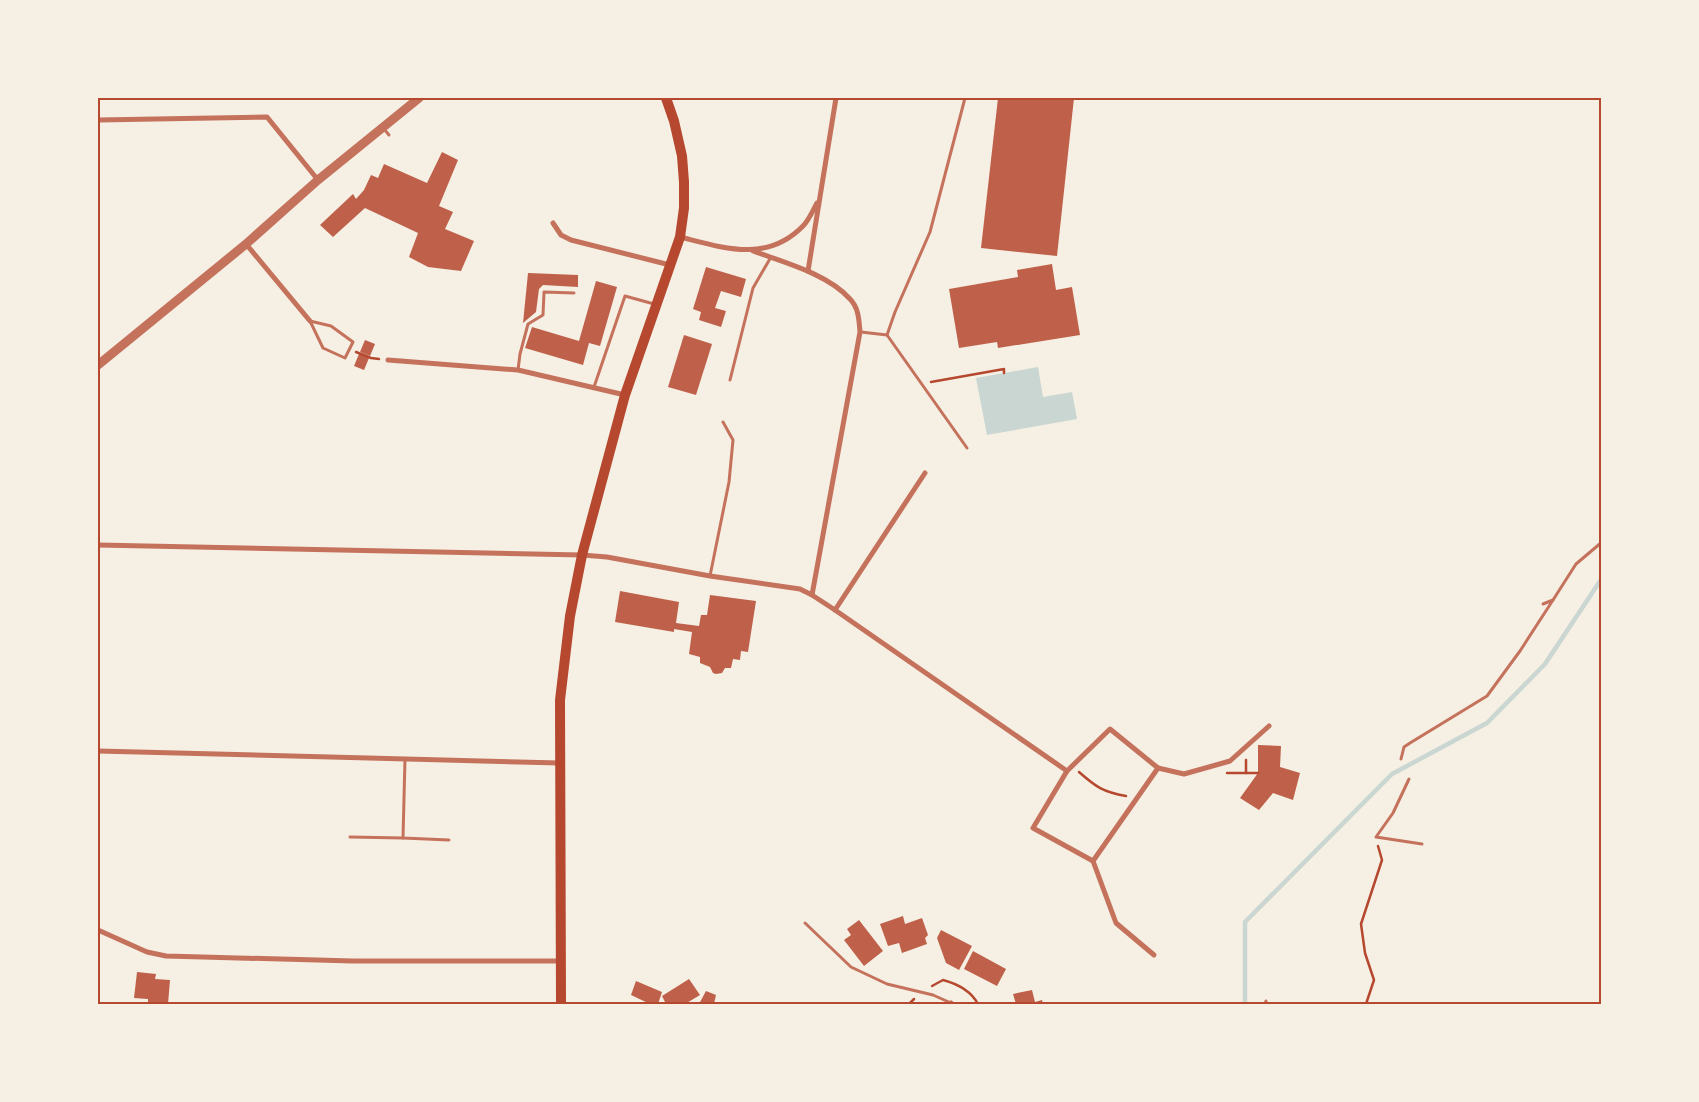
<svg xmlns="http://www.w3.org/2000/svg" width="1699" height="1102" viewBox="0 0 1699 1102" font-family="Ubuntu,sans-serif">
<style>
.water{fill:#c9d6d2}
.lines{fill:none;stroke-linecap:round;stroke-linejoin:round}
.stream{stroke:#c9d6d2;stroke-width:4.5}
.building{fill:#bf614a}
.path{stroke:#b5482f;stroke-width:2.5}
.service{stroke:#c5725c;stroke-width:3}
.minor{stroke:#c5725c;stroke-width:5}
.tertiary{stroke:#c5725c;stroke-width:9}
.primary{stroke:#b5482f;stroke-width:10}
.neatline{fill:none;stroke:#b5482f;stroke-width:2}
</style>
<rect width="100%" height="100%" fill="#f6efe4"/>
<polygon class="water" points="1038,367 1043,397 1072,392 1077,419 987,435 976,378"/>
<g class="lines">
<polyline class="stream" points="1245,1004 1245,922 1392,774 1487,723 1545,664 1602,578"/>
</g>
<g class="building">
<polygon points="998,98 1074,98 1057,256 981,248"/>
<polygon points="442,152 458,160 439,206 453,212 445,229 474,241 461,271 428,267 409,257 418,233 365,208 333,237 320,225 353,194 356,199 364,190 371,175 378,178 384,164 427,183"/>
<polygon points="1052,264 1056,290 1072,287 1080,335 998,348 997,342 959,348 949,289 1018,277 1017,270"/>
<polygon points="706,267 746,279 741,297 721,291 715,308 726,311 721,327 699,320 701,312 693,309"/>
<polygon points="528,273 578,275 578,287 543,285 539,289 536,312 523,323"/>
<polygon points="596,281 617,287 600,346 589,343 583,365 525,348 532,327 579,341"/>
<polygon points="684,335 712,344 696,395 668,387"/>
<polygon points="365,340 375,344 370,356 360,352"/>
<polygon points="359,354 369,358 364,370 354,366"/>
<polygon points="620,591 679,602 676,623 699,626 701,615 707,615 710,595 756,601 748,652 741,651 740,660 733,659 731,668 725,668 722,673 716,674 713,673 710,667 700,663 700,657 689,654 692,632 674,629 674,632 615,622"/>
<polygon points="1258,745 1281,746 1280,767 1300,773 1293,800 1273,793 1259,810 1240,798 1258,773"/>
<polygon points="903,916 905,924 922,918 928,935 925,938 927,944 902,953 899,943 888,946 880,924"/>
<polygon points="859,920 883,951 864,966 844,940 851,935 847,929"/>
<polygon points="941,930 972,946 959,970 946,963 937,938"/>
<polygon points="973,951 1006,969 997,986 964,969"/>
<polygon points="137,972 156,974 155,979 170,980 168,1004 148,1002 148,999 134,998"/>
<polygon points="689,979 700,995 685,1004 666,1004 662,996"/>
<polygon points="636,981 662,992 658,1004 650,1004 631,995"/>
<polygon points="1032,990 1035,1002 1042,1000 1043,1004 1016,1004 1013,994"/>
<polygon points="706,991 716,995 714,1004 699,1004"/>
</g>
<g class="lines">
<g class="path">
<polyline points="356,352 371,358 379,359"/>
<polyline points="931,382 1004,369 1004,373"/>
<path d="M1079,772C1096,787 1103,792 1126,796"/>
<polyline points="1227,773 1258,773"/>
<polyline points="1246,773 1246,760"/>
<path d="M932,986L943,980C958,984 971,991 978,1004"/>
<polyline points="914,1004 910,1003 914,999"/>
<polyline points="1366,1004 1374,980 1365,953 1361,924 1382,860 1378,846"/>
</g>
<g class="service">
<polyline points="384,129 389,135"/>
<polygon points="310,321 331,326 353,342 345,358 323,348"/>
<polyline points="861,332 887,335 967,448"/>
<polyline points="887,335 895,312 930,232 965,98"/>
<polyline points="518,370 520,354 528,324 543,315 544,292 574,293"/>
<polyline points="730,380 753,288 771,257"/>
<polyline points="594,387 625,296 654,304"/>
<polyline points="710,576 729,482 733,440 723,422"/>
<polyline points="1543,604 1553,600 1576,564 1602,542"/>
<polyline points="405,759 403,838 449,840"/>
<polyline points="1401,759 1404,747 1410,743 1487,696 1520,651 1553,600"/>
<polyline points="1409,779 1393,813 1376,837 1422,844"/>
<polyline points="350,837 403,838"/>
<polyline points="805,923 851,967 887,984 933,995 951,1003"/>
<polyline points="1265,1004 1266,1001"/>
</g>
<g class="minor">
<polyline points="98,120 267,117 318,180"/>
<polyline points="553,223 561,235 571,240 670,265"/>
<path d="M680,237C724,248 767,263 803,226C809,220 813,210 817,203"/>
<polyline points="246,244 310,321"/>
<path d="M753,251C783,262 828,274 850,299C859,308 859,321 860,332L812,595"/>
<polyline points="808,271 836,98"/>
<polyline points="388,360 518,370 625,395"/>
<polyline points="98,545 582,555 607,557 710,576 800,589 812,595 835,610 1067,771"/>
<polyline points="835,610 925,473"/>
<polygon points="1110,729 1158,768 1093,861 1033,828 1067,771"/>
<polyline points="98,751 560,763"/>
<polyline points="1158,768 1184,774 1230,761 1269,726"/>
<polyline points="1093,861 1116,923 1154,955"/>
<polyline points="98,930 147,952 166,956 353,961 561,961"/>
<polyline points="950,1004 951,1003"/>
</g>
<polyline class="tertiary" points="98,365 246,244 318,180 419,98"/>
<polyline class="primary" points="561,1004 560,700 570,616 582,555 625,395 680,237 684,208 684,182 682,156 674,121 666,98"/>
</g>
<rect width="1699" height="1102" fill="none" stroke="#f6efe4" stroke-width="198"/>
<rect x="99" y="99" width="1501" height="904" class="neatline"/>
</svg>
